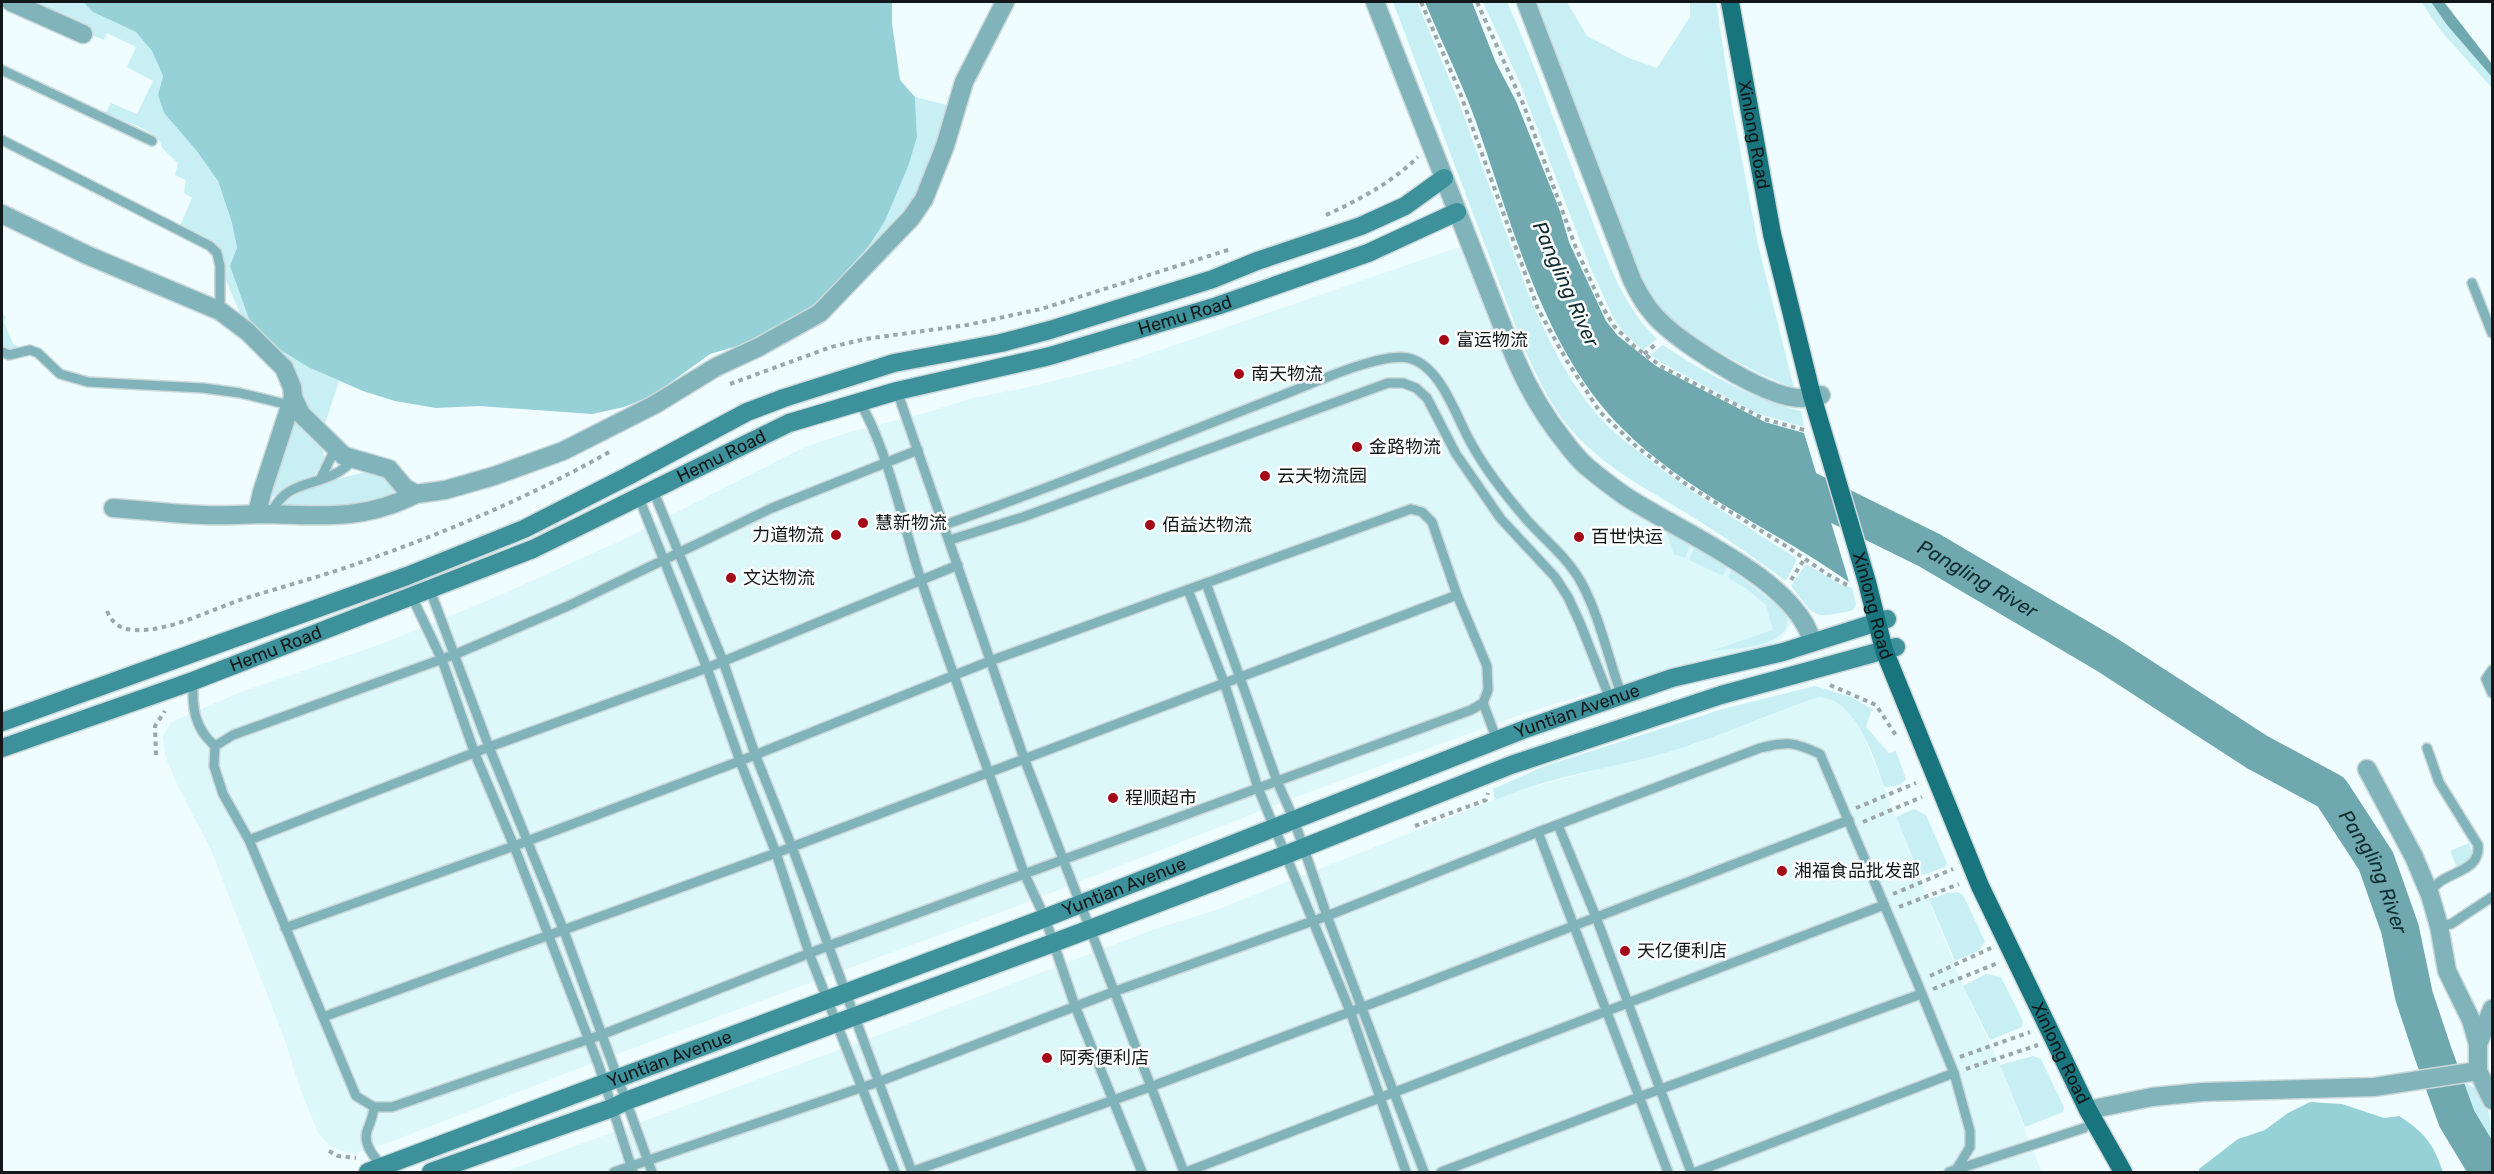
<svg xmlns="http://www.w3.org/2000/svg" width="2494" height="1174" viewBox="0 0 2494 1174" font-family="Rubik,'Noto Sans SC',sans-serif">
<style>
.built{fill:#dcf8fb}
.green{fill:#c7eff4}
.forest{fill:#97d1d8}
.water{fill:#6fa8af}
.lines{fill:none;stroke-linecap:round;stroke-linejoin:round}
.river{stroke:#6fa8af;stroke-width:38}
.lane-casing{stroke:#ccd8da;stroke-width:12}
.street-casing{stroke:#ccd8da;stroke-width:21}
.secondary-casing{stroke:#ccd8da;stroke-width:21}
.primary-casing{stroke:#ccd8da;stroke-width:21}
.path{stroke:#9ca7a9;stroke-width:4;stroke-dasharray:4.5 4.5;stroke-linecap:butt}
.lane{stroke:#81b4ba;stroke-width:9}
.street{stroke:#81b4ba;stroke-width:18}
.secondary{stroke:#3c919b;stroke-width:18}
.primary{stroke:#18757e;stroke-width:18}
.poi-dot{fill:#a30718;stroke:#fff;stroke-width:2}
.labels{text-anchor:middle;stroke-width:5;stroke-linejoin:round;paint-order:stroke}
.street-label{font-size:18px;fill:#121819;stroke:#fff}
.poi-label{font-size:18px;fill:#121819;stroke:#fff;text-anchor:start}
.water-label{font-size:20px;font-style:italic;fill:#102e32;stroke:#fff}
</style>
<rect width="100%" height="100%" fill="#effdff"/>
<g class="built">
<polygon points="1456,248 1461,248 1466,252 1501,348 1523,397 1541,427 1569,459 1756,585 1788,613 1792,622 1781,639 1770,645 1702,659 1525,713 1304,794 1012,908 593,1063 390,1142 355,1153 341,1151 329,1145 318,1133 299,1086 286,1043 211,850 175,780 165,755 163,736 171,722 241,692 381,644 489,600 618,542 805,447 846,433 925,413 972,398 1030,387 1114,366"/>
<polygon points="1819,697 1828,697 1841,705 1852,716 1862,732 1963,986 2000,1065 2041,1171 504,1172 863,1041 1152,930 1216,910 1516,791 1695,744"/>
</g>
<g class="green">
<path d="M36,2H83L93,12L136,32L152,51L163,76L158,95L164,113L196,150L218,181L232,223L237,248L231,266L249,319L310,368L339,381L323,430L239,311L226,280L218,246L204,236L180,226L192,198L184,193L186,180L175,175L178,163L162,148C162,131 120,120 105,114L111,103L137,114L153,81L127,67L136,47L107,33L104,40L90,34V29L83,24L34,6Z"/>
<path d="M1393,2H1417L1458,100L1529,296C1548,340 1572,390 1607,425C1619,438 1635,448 1649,460C1696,496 1747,526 1797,559L1786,581C1752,556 1719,533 1683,511C1642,486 1609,470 1575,434C1552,410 1538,378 1524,348Z"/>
<path d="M1483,2H1507C1537,69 1560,138 1587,207C1605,253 1620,304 1657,339L1643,350L1625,334L1614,319L1589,264L1520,83Z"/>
<polygon points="1535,2 1567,2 1587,36 1629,58 1657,68 1690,17 1690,2 1716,2 1732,106 1758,245 1794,388 1760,374 1689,336 1665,314 1647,289 1621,227"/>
<polygon points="2421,2 2431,2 2447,25 2492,77 2492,88 2442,32"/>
<polygon points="915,97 951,106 923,183 901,217 869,246 885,221 909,164 917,137"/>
<polygon points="2,314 6,317 4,322 13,344 24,349 10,351 2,348"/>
<path d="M1663,345C1699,370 1759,402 1801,411L1804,427L1756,413L1662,363L1650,355Z"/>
<polygon points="294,415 323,451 325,460 313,477 290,484 270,499 268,495"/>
<path d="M374,471L384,474L395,484C394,489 394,494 390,498C374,511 309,509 286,510L284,504C298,488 352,474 374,471Z"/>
<polygon points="1665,528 1691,543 1685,558 1674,554"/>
<polygon points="1695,546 1727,567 1723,576 1689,560"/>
<path d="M1806,564L1842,585L1852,588L1856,604L1853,610C1811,620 1816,617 1791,586Z"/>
<path d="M1732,570L1786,613C1797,648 1733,648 1711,651L1773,630L1766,605L1747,589L1730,579L1728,577Z"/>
<path d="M1815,686L1851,697L1872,709L1866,727L1889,753L1896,751L1906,779C1901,786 1893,787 1884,787C1874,758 1856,698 1819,697C1769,714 1719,737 1668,752C1610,769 1550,776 1495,800L1493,789L1545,766L1723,709Z"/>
<polygon points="1914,809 1926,815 1947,863 1945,867 1920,876 1896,817"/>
<polygon points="2469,843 2473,854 2470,861 2457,868 2450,851"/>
<polygon points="1957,892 1963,895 1985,941 1978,951 1955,961 1929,899 1948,893"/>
<polygon points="1986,974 2001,977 2023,1021 2022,1027 1990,1040 1963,986"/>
<polygon points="2033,1056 2041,1059 2064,1107 2063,1112 2025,1127 2000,1065"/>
<path d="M2463,1083C2494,1089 2492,1135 2492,1160L2454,1090L2455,1084Z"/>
</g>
<g class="forest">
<polygon points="83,2 892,2 892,23 900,80 915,97 917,137 909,164 885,221 869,246 818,303 793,320 744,344 710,354 652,396 624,407 592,414 479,406 436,408 395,401 363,391 310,368 282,351 249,319 230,266 237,248 232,223 218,181 196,150 164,113 158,95 163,76 152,51 136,32 93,12"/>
<path d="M2310,1102L2342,1104L2384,1118L2399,1116C2425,1133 2433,1143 2443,1172H2199V1169L2238,1139L2265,1130L2288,1113Z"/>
</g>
<g class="water">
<path d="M1425,2H1472L1496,63L1516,101L1560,211L1569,242L1606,321L1618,336L1656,366L1765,422L1804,433L1849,582C1774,529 1686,493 1621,427C1543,349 1511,220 1475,119C1460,78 1441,41 1425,2Z"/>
<polygon points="2431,2 2444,2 2492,64 2492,77 2447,25"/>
</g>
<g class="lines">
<path class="river" id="s1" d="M1777,475L1929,550L2106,654L2257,752L2331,792L2376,861L2400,929L2414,996L2433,1053L2457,1119L2489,1172"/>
<g class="lane-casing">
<g id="lane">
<polyline points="2,70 152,141"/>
<polyline points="2,140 210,246 217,253 220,266 220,311"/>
<polyline points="2472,283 2492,333"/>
<polyline points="2,352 9,355 30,350 38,353 60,374 88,382 203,388 240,393 289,405"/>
<polyline points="897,391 1024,758 1184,1172"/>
<path d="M859,401C887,447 903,524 920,577C953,676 990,774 1024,873L1045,918L1075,1006L1142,1172"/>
<polyline points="320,480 335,449"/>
<polyline points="653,490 723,661 755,754 792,847 912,1172"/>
<polyline points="639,498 707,668 740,761 776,853 809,953 895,1172"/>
<path d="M271,514C288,474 325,491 353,460"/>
<path d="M944,525C1058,486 1170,438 1283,395C1311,384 1380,352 1408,358C1441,365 1456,417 1471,443C1485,469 1508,498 1527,520C1546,541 1567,557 1581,582C1599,615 1607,653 1619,688L1624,695"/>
<polyline points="950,540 1023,517 1388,383 1403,383 1416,388 1427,398 1456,454 1501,519 1555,577 1568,597 1580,623 1610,699"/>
<polyline points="1206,583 1277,781 1294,820 1327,916 1424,1172"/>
<polyline points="430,590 489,747 564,931 652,1172"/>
<polyline points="1188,590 1224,682 1258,788 1350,1011 1406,1172"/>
<polyline points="412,597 442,660 475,754 514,846 599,1066 633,1172"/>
<polyline points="2492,670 2486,679 2492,693"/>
<path d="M193,681C192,707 194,728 215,746"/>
<polyline points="1483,703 1497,740"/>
<path d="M2427,748L2439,782L2478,845C2481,875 2441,870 2430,893"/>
<polyline points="1558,825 1596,917 1691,1172"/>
<polyline points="1538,832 1668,1172"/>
<polyline points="249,840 489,747 707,668 958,565"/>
<polyline points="2439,926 2451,924 2492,897"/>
<polyline points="285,928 514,846 740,761 990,661 1411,509 1422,512 1432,522 1457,595 1487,666 1488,690 1483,703 1471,710 828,946 601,1035 392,1107 374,1107 356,1096 249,840 223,794 214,766 215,746 233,735 456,654 568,606 772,508 918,450"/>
<polyline points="323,1017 776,853 1457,595"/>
<path d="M374,1107C373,1117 370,1123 367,1131C363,1145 374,1156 382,1167"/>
<path d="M614,1172L878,1082L1113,992L1327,916L1538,832L1760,748C1788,741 1794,742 1820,754L1917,982L1954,1073L1970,1131V1147L1956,1170"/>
<polyline points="911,1172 1150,1087 1363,1007 1849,820"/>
<polyline points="1186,1172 1884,905"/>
<polyline points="1441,1172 1639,1097 1921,994"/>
<polyline points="1696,1172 1954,1073"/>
<polyline points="1949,1172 2084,1128"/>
</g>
</g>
<g class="street-casing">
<g id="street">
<polyline points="11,2 83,34"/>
<path d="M1375,2L1509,343C1523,380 1540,411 1565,442C1571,450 1578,459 1586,466C1598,476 1612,487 1625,496C1676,530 1797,579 1812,642"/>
<path d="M1526,2L1632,280C1640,297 1650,313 1664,325C1689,348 1769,400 1803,398C1809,398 1815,396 1821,395"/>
<polyline points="2,214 87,255 220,311 248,332 284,368 292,387 293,397 301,414 344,456 389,469 405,488 416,494 445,490 494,476 563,451 654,405 716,367 759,347 820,313 911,218 924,199 945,146 964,82 1005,2"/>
<path d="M113,508C143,510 174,514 204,515C226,516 247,514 269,514C323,516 366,520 416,494"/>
<polyline points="257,514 262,492 293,397"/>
<polyline points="2478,1044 2492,1009"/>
<polyline points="2478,1071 2492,1100"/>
<polyline points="2088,1110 2152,1097 2203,1092 2374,1087 2478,1071 2478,1044 2471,1020 2447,971 2439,926 2430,895 2414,857 2367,769"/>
</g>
</g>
<g class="secondary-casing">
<g id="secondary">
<polyline points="2,722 407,576 524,529 628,476 747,412 784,398 894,363 1001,343 1050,330 1213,279 1257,261 1361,226 1405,206 1444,178"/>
<path id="s2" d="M2,748L193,681L533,549L789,423L897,391L1050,356L1217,306L1368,253L1457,212"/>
<path id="s3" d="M368,1172L1045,918L1525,729L1672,678L1783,652L1887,619"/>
<polyline points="431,1172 612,1108 626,1101 1053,943 1285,855 1511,765 1721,695 1896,647"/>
</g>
</g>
<g class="primary-casing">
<g id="primary">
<path id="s4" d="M1730,2L1772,234L1812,396L1867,582L1884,650L1980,886L2088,1110L2123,1172"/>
</g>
</g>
<g class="path">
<polyline points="1421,2 1459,90 1538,309 1567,361 1600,412 1636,446 1687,485 1789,548 1827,574 1847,585"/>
<polyline points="1477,2 1524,106 1576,248 1603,308 1614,326 1635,347 1662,367 1764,419 1804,430"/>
<path d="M1326,215C1359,200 1391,183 1418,157"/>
<polyline points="1644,354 1657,343"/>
<polyline points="730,384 831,347 865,339 967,325 1041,309 1231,249"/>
<polyline points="1791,580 1805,558"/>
<path d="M107,611C112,623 120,629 134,630C169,632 210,610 243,599C288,585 334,573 378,556C459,527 537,493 611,451"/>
<polyline points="1830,685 1876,705 1897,737"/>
<polyline points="156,755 155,726 165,711"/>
<polyline points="1856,808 1916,783"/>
<polyline points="1863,822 1922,797"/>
<polyline points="1415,826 1486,800 1488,793"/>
<polyline points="1893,894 1953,869"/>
<polyline points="1899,907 1959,884"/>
<polyline points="1930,976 1991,948"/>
<polyline points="1933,989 1998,963"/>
<polyline points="1960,1057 2030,1032"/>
<polyline points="1966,1069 2038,1045"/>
<polyline points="329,1151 338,1156 356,1158"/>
</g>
<use href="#lane" class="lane"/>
<use href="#street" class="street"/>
<use href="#secondary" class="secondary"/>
<use href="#primary" class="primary"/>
</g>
<g class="poi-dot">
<circle cx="1444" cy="340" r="6"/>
<circle cx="1239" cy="374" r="6"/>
<circle cx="1357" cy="447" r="6"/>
<circle cx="1265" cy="476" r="6"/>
<circle cx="863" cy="523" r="6"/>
<circle cx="1150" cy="525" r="6"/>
<circle cx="836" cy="535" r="6"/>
<circle cx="1579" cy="537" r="6"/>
<circle cx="731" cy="578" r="6"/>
<circle cx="1113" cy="798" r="6"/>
<circle cx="1782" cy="871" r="6"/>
<circle cx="1625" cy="951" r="6"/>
<circle cx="1047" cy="1058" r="6"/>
</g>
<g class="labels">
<g class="street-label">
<text dy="6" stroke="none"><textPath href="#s4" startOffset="135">Xinlong Road</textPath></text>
<text dy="6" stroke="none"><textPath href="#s2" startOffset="1263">Hemu Road</textPath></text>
<text dy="6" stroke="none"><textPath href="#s2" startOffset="777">Hemu Road</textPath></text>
<text dy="6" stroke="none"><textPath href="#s4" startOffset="621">Xinlong Road</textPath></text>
<text dy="6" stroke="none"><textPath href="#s2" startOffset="291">Hemu Road</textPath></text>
<text dy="6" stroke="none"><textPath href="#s3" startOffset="1294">Yuntian Avenue</textPath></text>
<text dy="6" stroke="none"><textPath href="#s3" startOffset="808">Yuntian Avenue</textPath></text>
<text dy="6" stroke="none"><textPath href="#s4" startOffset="1107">Xinlong Road</textPath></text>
<text dy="6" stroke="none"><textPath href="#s3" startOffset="322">Yuntian Avenue</textPath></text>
</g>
<g class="poi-label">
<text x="1456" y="346">富运物流</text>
<text x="1251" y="380">南天物流</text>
<text x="1369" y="453">金路物流</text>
<text x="1277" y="482">云天物流园</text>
<text x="875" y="529">慧新物流</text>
<text x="1162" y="531">佰益达物流</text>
<text x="824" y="541" text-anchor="end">力道物流</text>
<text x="1591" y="543">百世快运</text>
<text x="743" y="584">文达物流</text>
<text x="1125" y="804">程顺超市</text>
<text x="1794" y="877">湘福食品批发部</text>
<text x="1637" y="957">天亿便利店</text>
<text x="1059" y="1064">阿秀便利店</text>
</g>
<g class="water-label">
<text transform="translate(1566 284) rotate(66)" y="7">Pangling River</text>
<text dy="7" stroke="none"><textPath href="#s1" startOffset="226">Pangling River</textPath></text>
<text dy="7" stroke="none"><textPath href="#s1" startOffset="730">Pangling River</textPath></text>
</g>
</g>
<rect width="2494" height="1174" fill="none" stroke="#121819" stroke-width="6"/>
</svg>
